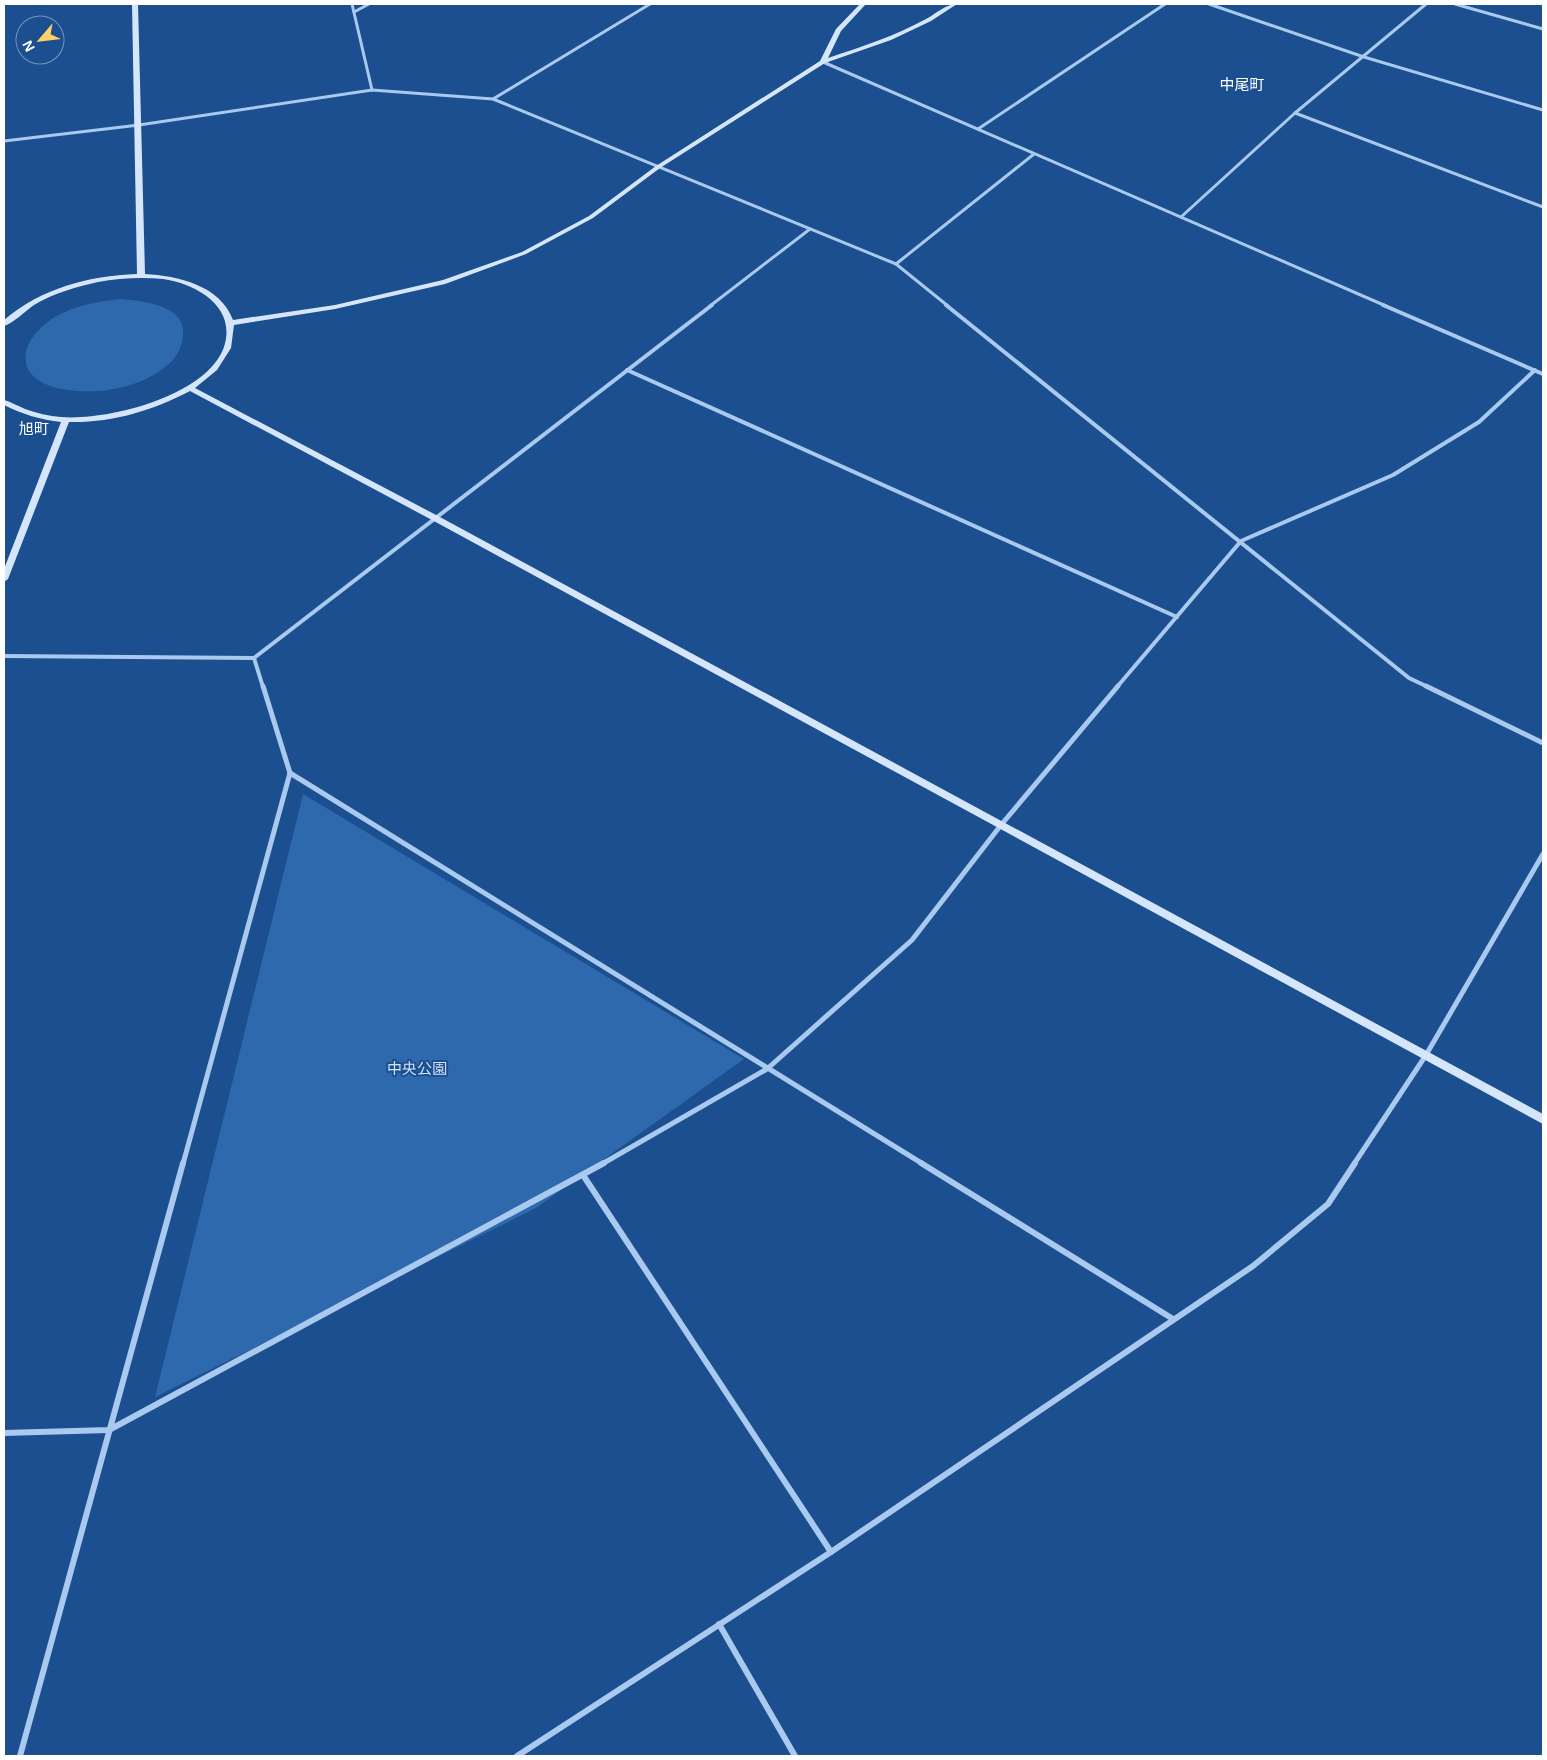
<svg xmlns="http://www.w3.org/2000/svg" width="1547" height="1760" viewBox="0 0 1547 1760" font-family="Helvetica,'Noto Sans JP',sans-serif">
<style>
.green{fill:#2e69ad}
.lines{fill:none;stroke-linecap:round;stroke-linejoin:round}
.street-far3{stroke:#a9c9ee;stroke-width:3}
.street-far2{stroke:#a9c9ee;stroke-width:4}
.street-far1{stroke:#a9c9ee;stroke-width:5}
.street{stroke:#a9c9ee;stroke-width:6}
.secondary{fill:#d6e6fa;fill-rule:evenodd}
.labels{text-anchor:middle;stroke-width:4;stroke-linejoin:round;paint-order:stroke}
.far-quarter-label{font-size:15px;fill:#fff;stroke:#1b4f8f}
.park-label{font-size:15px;fill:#cfe3fa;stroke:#1b4f8f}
</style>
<rect width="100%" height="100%" fill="#1b4f8f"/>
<g class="green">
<path d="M121,299C143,301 188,305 183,337C182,346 178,354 172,361C145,388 98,396 62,389C18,381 14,347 49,321C70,306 96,302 121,299Z"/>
<polygon points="303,794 744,1059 536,1208 155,1397"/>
</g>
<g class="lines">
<g class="street-far3">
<polyline points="352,4 372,90"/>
<polyline points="1209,4 1364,57 1543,110"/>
<polyline points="1455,4 1543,29"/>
<polyline points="354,12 369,4"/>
<polyline points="823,62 1386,306"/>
<polyline points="493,99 650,4"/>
<polyline points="1295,113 1543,207"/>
<polyline points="978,129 1165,4"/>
<polyline points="4,141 139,125 372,90 493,99 896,264 948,306"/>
<polyline points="1181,217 1295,113 1426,4"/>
<polyline points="896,264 1034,154"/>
<polyline points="710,306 810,229"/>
</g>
<g class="street-far2">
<polyline points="946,305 1409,678 1428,687"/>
<polyline points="1383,305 1543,374"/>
<polyline points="627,370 1177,617"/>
<polyline points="4,656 254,658 712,305"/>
<polyline points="254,658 263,687"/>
<polyline points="1117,687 1241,541 1393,475 1479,422 1535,370"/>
</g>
<g class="street-far1">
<polyline points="1426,686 1543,743"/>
<polyline points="290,773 923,1164"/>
<polyline points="183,1164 290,773 263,686"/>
<polyline points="602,1164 767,1069 912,940 1001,825 1118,686"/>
<polyline points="1354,1164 1426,1055 1543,854"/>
</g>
<g class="street">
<polyline points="921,1163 1173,1319"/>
<polyline points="583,1175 831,1552"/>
<polyline points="4,1433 109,1430 604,1163"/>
<polyline points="719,1624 795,1756"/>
<polyline points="20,1756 183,1163"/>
<polyline points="517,1756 831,1552 1253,1266 1328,1204 1355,1163"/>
</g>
<path class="secondary" d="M132,4H138L145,274C178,276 220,285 233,320L335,305L443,280L522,252L589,216L656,166L820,61L836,29L860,4H866L841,31L828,58C861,47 895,36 926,19C936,14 945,4 957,4L931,21L891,40L825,63L660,168L593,218L526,254L445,284L335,309L234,325L231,348L217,370L195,388L438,516L1543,1114V1124L432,520L190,391C152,411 111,423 69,422L8,579L4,582V569L61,422C41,420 22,414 4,405V400C11,402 18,406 25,409C36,413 49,416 61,417C107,421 207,396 224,347C237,307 197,284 163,279C142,277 119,278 98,282C76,287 54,293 34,305C25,311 14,323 4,326V320C42,288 88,276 137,274Z"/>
</g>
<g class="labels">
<g class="far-quarter-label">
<text x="1242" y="90">中尾町</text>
<text x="34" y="434">旭町</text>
</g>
<g class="park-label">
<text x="417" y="1074">中央公園</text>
</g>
</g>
<rect width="1547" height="1760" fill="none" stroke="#ffffff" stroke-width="10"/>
<g transform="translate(40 40) rotate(242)"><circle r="24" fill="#1b4f8f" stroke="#7695bc"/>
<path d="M0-4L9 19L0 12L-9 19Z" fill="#ffd166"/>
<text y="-8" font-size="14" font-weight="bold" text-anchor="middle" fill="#ffffff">N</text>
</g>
</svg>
